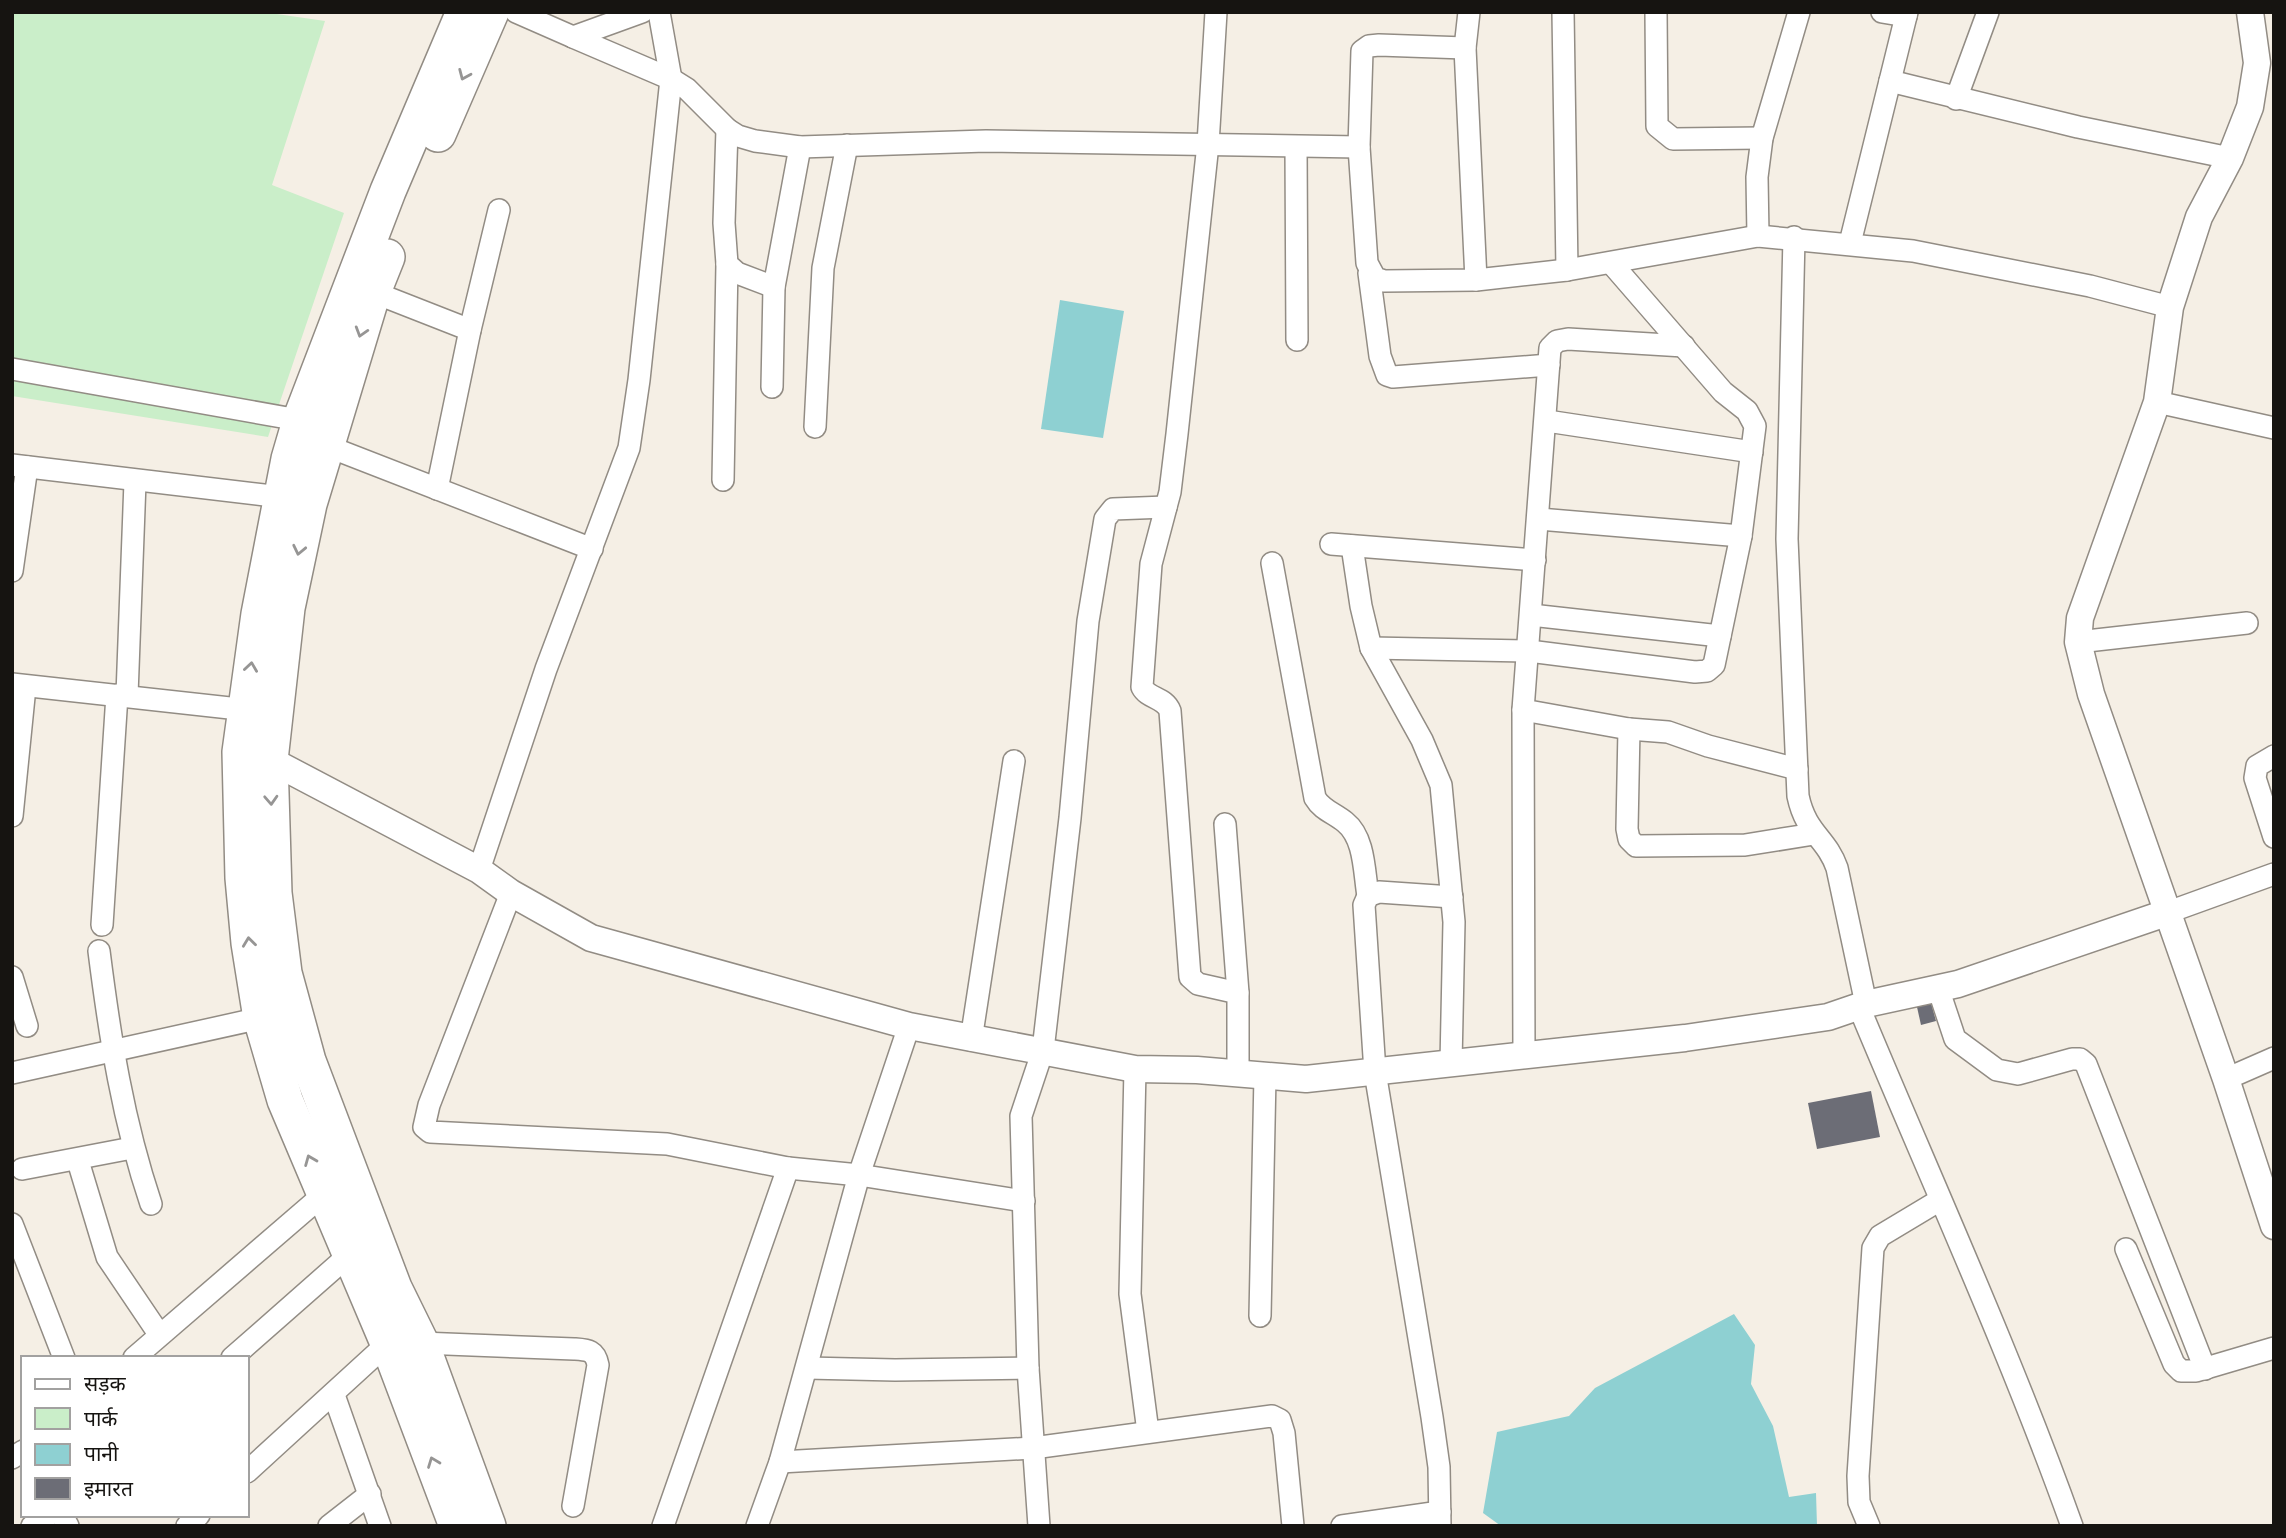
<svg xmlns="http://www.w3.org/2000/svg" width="2286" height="1538" viewBox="0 0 2286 1538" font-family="'Work Sans','Noto Sans Devanagari',sans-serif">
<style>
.green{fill:#caeec9}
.water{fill:#8ed0d2}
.building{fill:#6c6d76}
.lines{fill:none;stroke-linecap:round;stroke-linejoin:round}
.minor-casing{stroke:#928c84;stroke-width:24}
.tertiary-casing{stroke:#928c84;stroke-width:29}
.primary-casing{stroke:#928c84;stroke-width:38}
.minor{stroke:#fff;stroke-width:21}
.tertiary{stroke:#fff;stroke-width:26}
.primary{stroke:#fff;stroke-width:35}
.oneway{stroke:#969594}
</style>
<rect width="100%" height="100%" fill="#f5efe5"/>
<polygon class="green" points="12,12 263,12 325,21 272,185 344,213 268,437 12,396"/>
<g class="water">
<polygon points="1060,300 1124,311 1103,438 1041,429"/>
<polygon points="1734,1314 1755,1345 1751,1384 1773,1426 1789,1497 1816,1493 1817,1526 1501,1526 1483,1513 1497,1432 1569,1416 1595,1388"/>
</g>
<g class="building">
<polygon points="1929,995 1936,1021 1921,1025 1915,998"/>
<polygon points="1871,1091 1880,1137 1817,1149 1808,1103"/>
</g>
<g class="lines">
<g class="minor-casing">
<g id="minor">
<polyline points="516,12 573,37 642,12"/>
<path d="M1216,12L1208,144L1177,434L1170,492L1151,564L1142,687C1148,699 1165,697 1170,711L1190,977L1198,984L1238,993V1074"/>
<polyline points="1469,12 1465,48 1476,280"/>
<polyline points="1563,12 1567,270"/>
<polyline points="1656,12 1657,126 1673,139 1762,138"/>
<polyline points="1882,12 1906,16"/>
<polyline points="573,37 671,79 687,89 727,129 738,136 755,141 800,147 986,141 1359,147"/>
<polyline points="1465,48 1379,45 1369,46 1362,51 1359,147 1367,263 1375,278 1384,281 1476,280 1567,270 1758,236 1913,251 2090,286 2170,307"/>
<polyline points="1890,81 2078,127 2230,158"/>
<polyline points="1956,99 1988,12"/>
<polyline points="727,129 724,223 727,264 737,273 774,287"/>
<polyline points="1296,147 1297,340"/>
<polyline points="1758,236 1757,177 1762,138 1799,12"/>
<path d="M1794,237L1787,539L1798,796C1806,834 1826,837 1837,868L1866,1004"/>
<polyline points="1850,243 1907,12"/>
<polyline points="1369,273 1380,356 1387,375 1393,377 1549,365"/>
<polyline points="373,292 470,330"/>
<polyline points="1684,346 1568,339 1557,341 1550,348 1523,710 1629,729 1668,732 1708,746 1797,769"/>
<polyline points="12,369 310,422"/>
<polyline points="772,387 774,287 800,147"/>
<polyline points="2157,402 2274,428"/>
<polyline points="1547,421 1752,452"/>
<polyline points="815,427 823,268 847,145"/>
<polyline points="327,446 592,549"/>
<polyline points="12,465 281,497"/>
<polyline points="723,480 727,264"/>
<polyline points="437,489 470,330 499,210"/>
<polyline points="1539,519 1741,536"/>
<polyline points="1331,544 1535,560"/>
<polyline points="1352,546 1361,606 1371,648 1422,740 1441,785 1454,922 1451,1063"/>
<path d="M1272,563L1315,798C1322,810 1334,813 1345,822C1365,838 1364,872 1368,896"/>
<polyline points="12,571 27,467"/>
<polyline points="1531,615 1720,636"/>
<polyline points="2078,642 2247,623"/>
<polyline points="1371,648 1529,651 1695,672 1707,671 1714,665 1741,536 1755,426 1747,411 1723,392 1612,264"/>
<polyline points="12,684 257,711"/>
<polyline points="127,695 135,482"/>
<polyline points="1523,710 1524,1057"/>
<polyline points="1629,729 1627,829 1629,839 1636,846 1745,845 1814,834"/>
<polyline points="2274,756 2257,766 2255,778 2274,837"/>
<polyline points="12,816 25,687"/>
<polyline points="1225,824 1238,993"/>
<polyline points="479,870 546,669 629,448 639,380 671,79 659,12"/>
<polyline points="511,893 429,1105 424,1127 430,1132 667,1144 788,1168 859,1175 1024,1201"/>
<polyline points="2166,913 2274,874"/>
<polyline points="102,925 117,695"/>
<path d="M99,951C110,1038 123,1121 151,1204"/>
<polyline points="12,977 27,1026"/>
<polyline points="1938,988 1955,1039 1997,1070 2018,1074 2072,1059 2080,1059 2086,1064 2205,1369"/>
<path d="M1859,1007C1931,1180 2009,1350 2072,1526"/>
<polyline points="971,1040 1014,761"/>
<polyline points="1135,1069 1130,1294 1148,1432"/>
<polyline points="12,1073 261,1018"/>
<polyline points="2226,1079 2274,1058"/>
<polyline points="78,1161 107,1257 159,1334"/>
<polyline points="22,1169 132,1148"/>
<polyline points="12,1224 64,1358"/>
<polyline points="2126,1249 2174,1364 2181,1371 2196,1371 2274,1348"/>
<polyline points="1260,1316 1265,1076"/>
<path d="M421,1343L574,1349C588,1350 595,1350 598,1365L573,1506"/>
<polyline points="134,1358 331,1188"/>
<polyline points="232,1358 349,1255"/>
<polyline points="807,1368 895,1370 1028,1368"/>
<polyline points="334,1395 380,1526"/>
<polyline points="12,1458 23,1451"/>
<polyline points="780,1462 1033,1448 1272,1416 1280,1420 1284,1433 1293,1526"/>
<polyline points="247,1472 388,1343"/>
<polyline points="62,1515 68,1526"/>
<polyline points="32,1526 49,1515"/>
<polyline points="187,1526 199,1515"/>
<polyline points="329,1526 370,1494"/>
<polyline points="663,1526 788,1168"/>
<polyline points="757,1526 780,1462 859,1175 909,1026"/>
<polyline points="1039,1526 1028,1368 1021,1116 1043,1050 1070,818 1088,621 1105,519 1113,509 1166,507"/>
<polyline points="1342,1526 1440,1512"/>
<polyline points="1440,1526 1439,1467 1432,1417 1375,1072 1364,905 1368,896 1379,892 1452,897"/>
<polyline points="1869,1526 1859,1502 1858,1476 1873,1248 1880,1236 1940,1200"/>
</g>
</g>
<g class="tertiary-casing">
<g id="tertiary">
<polyline points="2250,12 2257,63 2250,107 2230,158 2199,217 2170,307 2157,402 2080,618 2078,642 2091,694 2226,1079 2274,1226"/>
<polyline points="255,756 270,760 479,870 511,893 591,938 909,1026 1135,1069 1197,1070 1306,1079 1685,1038 1828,1017 1866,1004 1958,984 2166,913"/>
</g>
</g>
<g class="primary-casing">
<g id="primary">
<polyline points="438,134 491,12"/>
<polyline points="387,257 373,292 309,504 287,608 270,760 274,893 284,973 308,1061 394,1288 421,1343 488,1526"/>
<polyline points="457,1526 388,1343 285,1100 261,1018 249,943 243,878 240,752 259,614 289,459 301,418 388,191 464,12"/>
</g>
</g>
<use href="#minor" class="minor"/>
<use href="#tertiary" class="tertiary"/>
<use href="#primary" class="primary"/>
</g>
<defs><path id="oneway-chevron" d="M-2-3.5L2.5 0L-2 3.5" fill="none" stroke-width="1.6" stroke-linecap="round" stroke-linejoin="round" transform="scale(1.75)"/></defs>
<g class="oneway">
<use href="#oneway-chevron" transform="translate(464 75) rotate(113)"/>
<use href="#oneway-chevron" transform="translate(361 332) rotate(107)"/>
<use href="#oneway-chevron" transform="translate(299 550) rotate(102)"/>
<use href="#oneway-chevron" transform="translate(251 667) rotate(-82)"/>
<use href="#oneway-chevron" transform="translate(271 800) rotate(87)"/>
<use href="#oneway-chevron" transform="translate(249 942) rotate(-97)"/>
<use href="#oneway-chevron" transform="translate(310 1160) rotate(-112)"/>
<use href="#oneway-chevron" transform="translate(433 1462) rotate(-111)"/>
</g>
<rect width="2286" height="1538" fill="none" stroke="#161411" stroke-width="28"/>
<rect x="21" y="1356" width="228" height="161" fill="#ffffff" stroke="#a2a1a0" stroke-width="2"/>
<rect x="35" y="1379" width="35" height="10" fill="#ffffff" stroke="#a2a1a0" stroke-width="2"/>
<text x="84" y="1391" font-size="21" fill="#161411">सड़क</text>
<rect x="35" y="1408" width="35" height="21" fill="#caeec9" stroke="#a2a1a0" stroke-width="2"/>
<text x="84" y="1426" font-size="21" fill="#161411">पार्क</text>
<rect x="35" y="1444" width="35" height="21" fill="#8ed0d2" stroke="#a2a1a0" stroke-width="2"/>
<text x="84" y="1461" font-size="21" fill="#161411">पानी</text>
<rect x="35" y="1478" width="35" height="21" fill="#6c6d76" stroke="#a2a1a0" stroke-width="2"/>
<text x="84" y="1496" font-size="21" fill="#161411">इमारत</text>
</svg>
